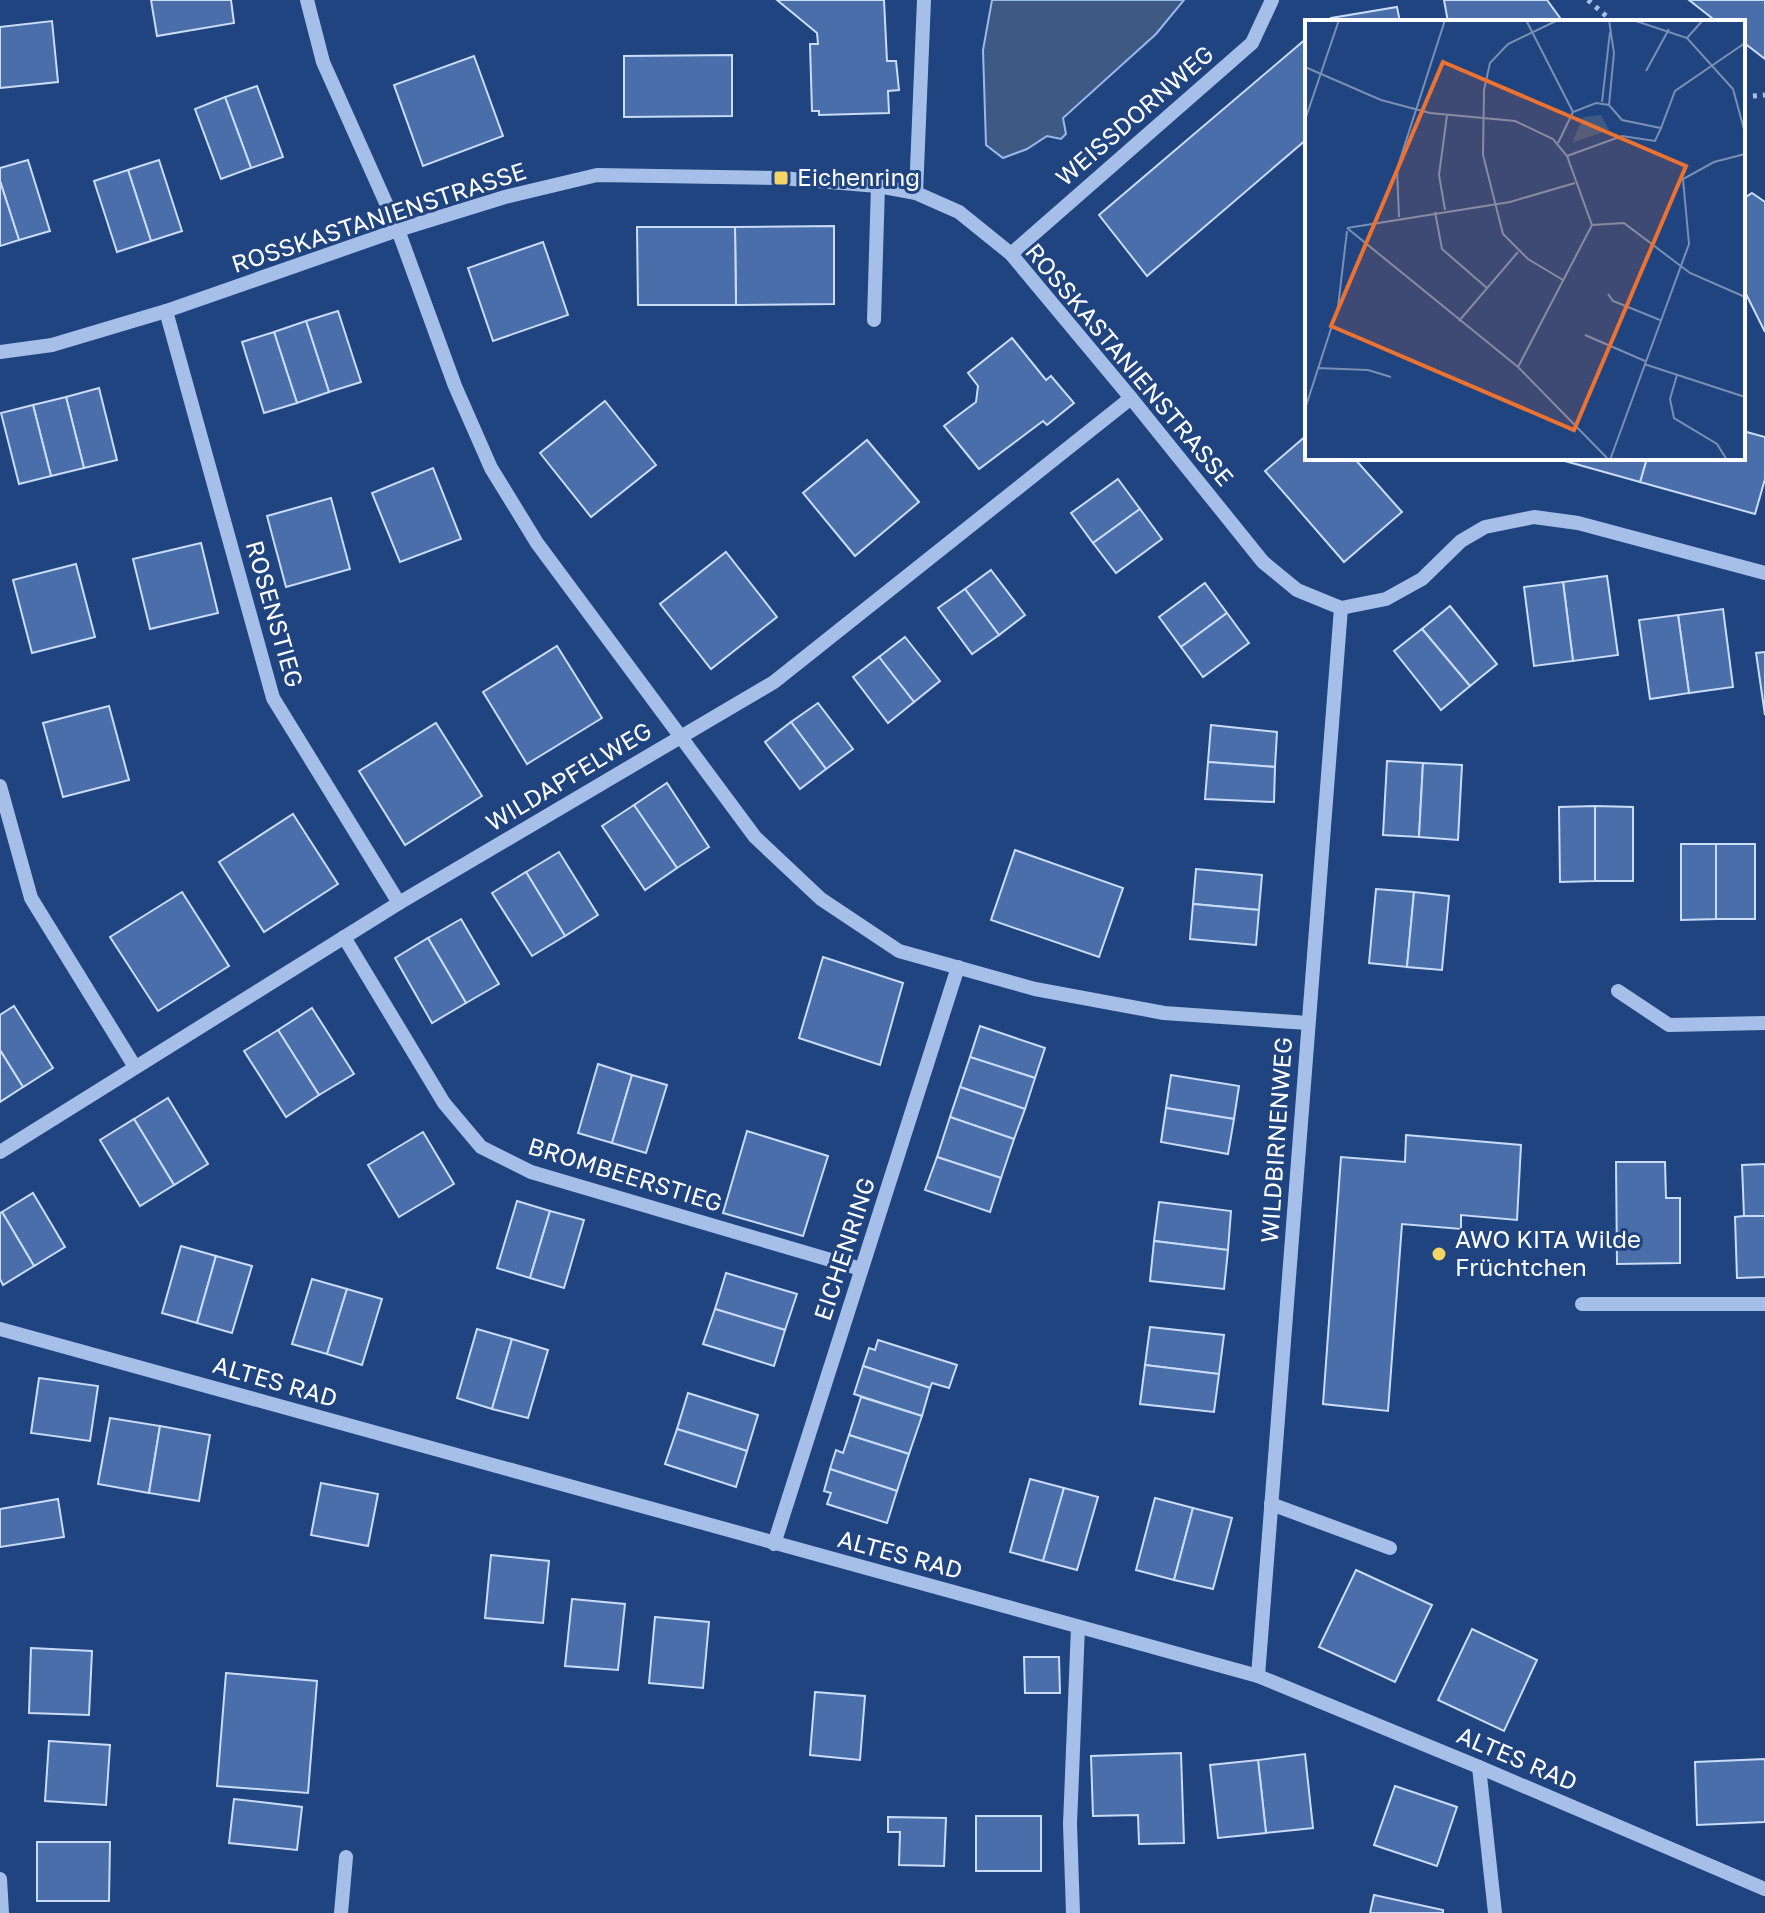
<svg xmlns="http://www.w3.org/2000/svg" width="1765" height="1913" viewBox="0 0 1765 1913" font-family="'Golos Text',sans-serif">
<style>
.water{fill:#3e5984;stroke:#99bae9;stroke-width:2}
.building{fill:#496ea9;stroke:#c9dbf6;stroke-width:2}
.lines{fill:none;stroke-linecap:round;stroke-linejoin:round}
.path{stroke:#a5bfe8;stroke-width:5;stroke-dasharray:4 6;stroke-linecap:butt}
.minor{stroke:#a5bfe8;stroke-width:14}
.poi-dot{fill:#f5d466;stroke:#204480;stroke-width:3}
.labels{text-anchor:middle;stroke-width:6;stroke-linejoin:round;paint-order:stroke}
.street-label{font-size:24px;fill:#fff;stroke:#204480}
.poi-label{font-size:24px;fill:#fff;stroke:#204480;text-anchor:start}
.inset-road{fill:none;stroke:#798fb3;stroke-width:2}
.view{fill:#eb7230;fill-opacity:0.15;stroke:#eb7230;stroke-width:4}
.inset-edge{fill:none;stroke:#fff;stroke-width:4}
</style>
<rect width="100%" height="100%" fill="#204480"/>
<polygon class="water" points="992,0 1184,0 1156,34 1063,118 1066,134 1061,139 1047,136 1027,149 1003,158 986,145 983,50"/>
<g class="building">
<polygon points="151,0 231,0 234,23 157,36"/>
<polygon points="777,0 884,0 887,61 896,61 899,90 888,91 889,113 819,115 819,111 812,111 810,44 818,44 817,33"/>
<polygon points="1444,0 1547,0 1563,22 1448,22"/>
<polygon points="1689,0 1765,0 1765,59 1743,42 1743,22 1717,22"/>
<polygon points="1397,7 1400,22 1325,22 1331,18"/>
<polygon points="52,21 58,82 0,88 0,27"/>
<polygon points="1307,38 1307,139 1147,276 1099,215"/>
<polygon points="732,55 732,116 624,117 624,56"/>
<polygon points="474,56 503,136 423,166 394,85"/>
<polygon points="257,86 283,157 251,168 225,97"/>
<polygon points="225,97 251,168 221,179 195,109"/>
<polygon points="28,160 50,231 19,240 0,181 0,168"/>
<polygon points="159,160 182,231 151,241 128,170"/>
<polygon points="128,170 151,241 117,252 94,181"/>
<polygon points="0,181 19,240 0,246"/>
<polygon points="1752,193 1765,202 1765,332 1743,288 1743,199"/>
<polygon points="834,226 834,304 736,305 735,227"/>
<polygon points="637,227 735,227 736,305 638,305"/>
<polygon points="543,242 568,315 493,341 468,268"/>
<polygon points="338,311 361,382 329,392 306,321"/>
<polygon points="306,321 329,392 297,403 274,332"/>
<polygon points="274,332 297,403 264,413 242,342"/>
<polygon points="1012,338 1046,380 1051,376 1074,403 1047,425 1043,421 979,469 944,426 976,402 978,386 968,373"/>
<polygon points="99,388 117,460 84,468 66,397"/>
<polygon points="66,397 84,468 51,476 33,405"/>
<polygon points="605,401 656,465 591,517 540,453"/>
<polygon points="33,405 51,476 19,484 1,413"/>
<polygon points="1743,431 1765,437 1765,479 1755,514 1640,482 1647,458 1743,458"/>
<polygon points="1307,435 1307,458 1354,458 1402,512 1344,562 1265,471"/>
<polygon points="867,440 919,502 855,556 803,493"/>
<polygon points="1554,458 1647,458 1640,482"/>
<polygon points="433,468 461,539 400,562 372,493"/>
<polygon points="1118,479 1140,509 1093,543 1071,513"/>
<polygon points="331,498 350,569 286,587 267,516"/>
<polygon points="1140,509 1162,539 1116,573 1093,543"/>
<polygon points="201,543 218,613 150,629 133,559"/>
<polygon points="726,552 777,617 711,669 660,604"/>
<polygon points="76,564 95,637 32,653 13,580"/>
<polygon points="991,570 1025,615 999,635 965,589"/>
<polygon points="1607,576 1618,655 1573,661 1563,582"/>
<polygon points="1563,582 1573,661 1534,666 1524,587"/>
<polygon points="1205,583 1227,613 1181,647 1159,617"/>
<polygon points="965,589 999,635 972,654 938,608"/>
<polygon points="1450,606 1497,664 1470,686 1422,629"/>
<polygon points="1723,609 1733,687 1689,693 1678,615"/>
<polygon points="1227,613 1249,643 1203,677 1181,647"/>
<polygon points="1678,615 1689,693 1650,699 1639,620"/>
<polygon points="1422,629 1470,686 1441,710 1394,651"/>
<polygon points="905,637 940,681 914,702 879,657"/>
<polygon points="557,646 602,718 527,764 483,692"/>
<polygon points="1765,652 1765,715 1756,653"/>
<polygon points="879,657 914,702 888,723 853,677"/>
<polygon points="818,703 853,749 826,769 791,722"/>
<polygon points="109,706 129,780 63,797 43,723"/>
<polygon points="791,722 826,769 800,789 765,742"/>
<polygon points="436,723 482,796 405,845 359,771"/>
<polygon points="1211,725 1277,732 1275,767 1208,762"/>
<polygon points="1387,761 1423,763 1419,837 1383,835"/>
<polygon points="1208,762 1275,767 1274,802 1205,799"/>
<polygon points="1423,763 1462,765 1458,840 1419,837"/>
<polygon points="667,783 709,847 677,868 634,805"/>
<polygon points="634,805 677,868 645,890 602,826"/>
<polygon points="1595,806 1633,807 1633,881 1595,881"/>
<polygon points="1595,806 1595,881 1560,882 1559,807"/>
<polygon points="293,814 338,884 264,932 219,862"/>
<polygon points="1681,844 1716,844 1716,919 1681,920"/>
<rect x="1716" y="844" width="39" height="75"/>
<polygon points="1015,850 1123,888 1099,957 991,920"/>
<polygon points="559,852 598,915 565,936 526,872"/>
<polygon points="1196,869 1262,875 1259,910 1193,904"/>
<polygon points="526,872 565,936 532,956 492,893"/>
<polygon points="1376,889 1414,892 1407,967 1369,963"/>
<polygon points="182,892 229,966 158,1011 110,937"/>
<polygon points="1414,892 1449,896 1442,970 1407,967"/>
<polygon points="1193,904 1259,910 1256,945 1190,939"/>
<polygon points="461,919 499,984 466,1003 428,938"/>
<polygon points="428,938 466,1003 432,1023 395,958"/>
<polygon points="823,957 903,983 880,1065 799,1038"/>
<polygon points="14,1006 53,1068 23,1087 0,1050 0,1015"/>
<polygon points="312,1008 354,1074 319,1095 278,1030"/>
<polygon points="980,1026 1045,1048 1035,1078 970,1057"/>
<polygon points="278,1030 319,1095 286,1117 244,1051"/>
<polygon points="0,1050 23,1087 0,1102"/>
<polygon points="970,1057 1035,1078 1025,1109 960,1087"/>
<polygon points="598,1064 632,1075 612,1143 578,1133"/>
<polygon points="632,1075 667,1085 646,1153 612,1143"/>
<polygon points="1171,1075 1239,1086 1234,1119 1166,1108"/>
<polygon points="960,1087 1025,1109 1014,1139 950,1117"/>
<polygon points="168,1098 208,1164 174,1185 134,1119"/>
<polygon points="1166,1108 1234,1119 1228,1154 1161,1142"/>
<polygon points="950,1117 1014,1139 1001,1178 937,1157"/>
<polygon points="134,1119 174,1185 140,1206 100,1140"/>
<polygon points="747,1131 828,1156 803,1236 723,1213"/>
<polygon points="423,1132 454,1184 399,1217 368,1165"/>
<polygon points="1406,1135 1521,1145 1517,1220 1461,1215 1461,1229 1402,1224 1388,1411 1323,1404 1341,1157 1405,1162"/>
<polygon points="937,1157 1001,1178 990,1212 925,1190"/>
<polygon points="1616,1162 1665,1162 1666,1198 1680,1198 1680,1263 1617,1264"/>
<polygon points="1765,1164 1765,1216 1744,1216 1742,1165"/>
<polygon points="33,1193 65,1247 34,1266 2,1212"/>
<polygon points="517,1201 550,1211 530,1278 497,1268"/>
<polygon points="1159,1202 1231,1211 1228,1250 1154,1241"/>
<polygon points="550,1211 584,1220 564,1288 530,1278"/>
<polygon points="2,1212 34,1266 3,1285 0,1279 0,1213"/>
<polygon points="1744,1216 1765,1216 1765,1277 1737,1278 1735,1217"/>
<polygon points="1154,1241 1228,1250 1224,1289 1150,1281"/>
<polygon points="181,1246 216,1256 197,1323 162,1313"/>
<polygon points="216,1256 252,1266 232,1333 197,1323"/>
<polygon points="726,1273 797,1294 785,1330 715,1309"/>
<polygon points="312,1279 347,1289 327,1354 292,1344"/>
<polygon points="347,1289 382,1299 362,1365 327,1354"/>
<polygon points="715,1309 785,1330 774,1366 703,1344"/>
<polygon points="1150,1327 1224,1335 1219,1374 1145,1365"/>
<polygon points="477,1329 512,1339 492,1409 457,1398"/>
<polygon points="512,1339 548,1350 528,1418 492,1409"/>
<polygon points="878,1340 957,1365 949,1388 932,1383 930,1388 863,1366 869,1348 875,1350"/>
<polygon points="1145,1365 1219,1374 1214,1412 1140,1404"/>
<polygon points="863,1366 930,1388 922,1416 854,1394"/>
<polygon points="39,1378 98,1386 90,1441 31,1433"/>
<polygon points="688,1393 758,1415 747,1451 677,1429"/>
<polygon points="861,1397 922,1416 909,1454 849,1435"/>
<polygon points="110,1418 160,1426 149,1493 98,1484"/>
<polygon points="160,1426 210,1435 199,1501 149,1493"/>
<polygon points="677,1429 747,1451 736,1487 665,1464"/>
<polygon points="849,1435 909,1454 897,1491 830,1469 836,1450 843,1453"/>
<polygon points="830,1469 897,1491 887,1523 827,1504 831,1493 824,1491"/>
<polygon points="1030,1479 1064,1488 1043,1561 1010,1552"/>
<polygon points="321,1483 378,1494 368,1546 311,1535"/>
<polygon points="1064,1488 1098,1497 1077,1570 1043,1561"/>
<polygon points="1155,1498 1193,1508 1174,1580 1136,1570"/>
<polygon points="58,1499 64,1537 0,1547 0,1509"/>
<polygon points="1193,1508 1232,1518 1213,1589 1174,1580"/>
<polygon points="491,1555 549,1561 543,1623 485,1618"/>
<polygon points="1356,1570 1432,1605 1395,1682 1319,1647"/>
<polygon points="572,1599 625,1604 618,1670 565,1666"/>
<polygon points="655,1617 709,1622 703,1688 649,1683"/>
<polygon points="1472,1629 1537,1660 1504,1731 1438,1700"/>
<polygon points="31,1648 92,1651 89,1715 29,1713"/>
<polygon points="1024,1657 1059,1657 1060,1693 1025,1693"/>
<polygon points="226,1673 317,1681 308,1793 217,1786"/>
<polygon points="815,1692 865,1696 860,1760 810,1755"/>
<polygon points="49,1741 110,1745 106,1805 45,1801"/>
<polygon points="1181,1753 1184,1843 1139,1844 1138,1815 1093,1816 1091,1756"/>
<polygon points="1305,1754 1313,1828 1266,1833 1258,1760"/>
<polygon points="1765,1759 1765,1822 1697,1825 1695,1762"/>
<polygon points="1258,1760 1266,1833 1218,1838 1210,1765"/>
<polygon points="1395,1786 1457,1807 1437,1866 1374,1845"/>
<polygon points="234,1799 302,1807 297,1850 229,1843"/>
<rect x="976" y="1816" width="65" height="55"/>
<polygon points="888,1817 946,1818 944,1866 899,1865 900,1832 888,1832"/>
<polygon points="37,1842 110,1842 109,1901 37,1901"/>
<polygon points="1374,1895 1443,1910 1443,1913 1370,1913"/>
</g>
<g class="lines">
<g class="path">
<polyline points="1588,0 1613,22"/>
<polyline points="1743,97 1765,95"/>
</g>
<g class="minor">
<polyline points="307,0 323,62 398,230 455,386 491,468 537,543 755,837 821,899 899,951 1035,989 1164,1013 1308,1023"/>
<polyline points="916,193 924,0"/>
<polyline points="1011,254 1252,43 1272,0"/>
<polyline points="166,311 273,698 399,903"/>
<polyline points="874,320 878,186"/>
<polyline points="0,352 52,345 166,311 398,230 505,197 597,175 781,178 878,186 916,193 959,212 1011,254 1131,398 1263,562 1297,590 1341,608 1386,599 1422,579 1461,541 1485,527 1534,517 1578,523 1765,573"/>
<polyline points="0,786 31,898 135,1067"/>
<polyline points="344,937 444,1103 481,1147 531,1172 861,1269"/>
<polyline points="1618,991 1669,1025 1765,1023"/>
<polyline points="0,1152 399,903 774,682 1131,398"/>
<polyline points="1582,1304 1765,1304"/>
<polyline points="0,1329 1258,1676 1479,1767 1765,1889"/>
<polyline points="1271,1504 1390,1548"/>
<polyline points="774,1544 958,967"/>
<polyline points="1258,1676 1341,608"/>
<polyline points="1479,1767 1495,1913"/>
<polyline points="0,1879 2,1913"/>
<polyline points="341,1913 346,1857"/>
<polyline points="1073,1913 1070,1824 1078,1627"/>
</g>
</g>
<g class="poi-dot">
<rect x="773" y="170" width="16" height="16" rx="4"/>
<circle cx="1439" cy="1254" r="8"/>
</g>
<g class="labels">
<g class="street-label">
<text transform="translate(1135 116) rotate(-41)" y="8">WEISSDORNWEG</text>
<text transform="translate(379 218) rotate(-18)" y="8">ROSSKASTANIENSTRASSE</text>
<text transform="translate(1129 365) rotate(50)" y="8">ROSSKASTANIENSTRASSE</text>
<text transform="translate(274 614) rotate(74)" y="8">ROSENSTIEG</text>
<text transform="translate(569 777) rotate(-31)" y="8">WILDAPFELWEG</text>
<text transform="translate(1277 1140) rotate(-86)" y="8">WILDBIRNENWEG</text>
<text transform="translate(625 1175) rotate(17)" y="8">BROMBEERSTIEG</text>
<text transform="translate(845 1249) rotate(-72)" y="8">EICHENRING</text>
<text transform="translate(275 1382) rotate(16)" y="8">ALTES RAD</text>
<text transform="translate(900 1555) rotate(15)" y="8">ALTES RAD</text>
<text transform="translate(1517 1759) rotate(23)" y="8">ALTES RAD</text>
</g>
<g class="poi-label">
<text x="797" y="186">Eichenring</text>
<text x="1455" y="1248">AWO KITA Wilde<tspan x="1455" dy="28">Früchtchen</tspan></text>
</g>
</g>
<g transform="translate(1305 20)">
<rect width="440" height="440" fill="#204480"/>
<path d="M296,95L304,110L267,123L278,97Z" fill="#3e5984"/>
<path class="inset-road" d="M221,0L268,92M253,0L203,24L185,43L179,70L178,135L198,214L223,239L258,260M328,0L382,18L428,69L440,113M382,18L398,0M0,47L76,80L125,93L210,101L248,119L262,136L287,205L319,203L385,253L440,277M341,51L364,9M297,82L305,12M304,85L309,33L304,0M1,97L34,0M253,123L268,92L291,83L304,85L317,100L356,108L370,71L440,23M262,136L317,116L350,121L356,108M140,190L134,155L142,95M130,192L137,229L182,268M94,197L92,149L140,0M42,208L213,347L304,440M42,208L205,182L270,163M303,274L308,281L355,300M154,301L213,232M280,315L340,341M339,344L440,377M213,347L287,205M12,348L63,350L86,357M372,355L365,379L369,398L412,424L422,440M0,389L33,287L42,211M305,440L384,224L378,159L409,142L440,134"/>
<path class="view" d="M138,42L381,146L269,410L26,306Z"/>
<rect width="440" height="440" class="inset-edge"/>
</g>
</svg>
